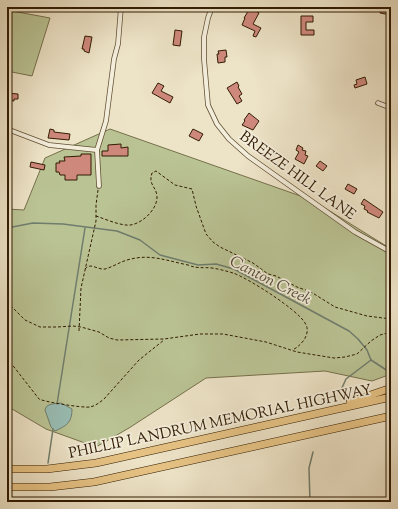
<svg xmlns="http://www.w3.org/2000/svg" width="398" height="509" viewBox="0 0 398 509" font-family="'Sorts Mill Goudy',serif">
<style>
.green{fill:#bac394;stroke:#76704b}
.water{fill:#99beb5;stroke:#6f7d6d}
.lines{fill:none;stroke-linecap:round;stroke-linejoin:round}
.stream{stroke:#6f7d6d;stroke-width:1.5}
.building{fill:#cf887c;stroke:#311c02}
.minor-casing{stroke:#604e33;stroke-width:5.5}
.motorway-casing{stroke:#311c02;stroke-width:8}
.path{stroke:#311c02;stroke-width:1;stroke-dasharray:3 2;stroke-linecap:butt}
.minor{stroke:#f3eddb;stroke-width:4}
.motorway{stroke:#e6c284;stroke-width:7}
.labels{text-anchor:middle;stroke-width:3.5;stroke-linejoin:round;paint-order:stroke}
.street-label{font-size:15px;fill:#311c02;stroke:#f3eddb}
.water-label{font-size:16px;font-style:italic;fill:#504d38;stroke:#f3eddb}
</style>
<rect width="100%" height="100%" fill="#ede3c7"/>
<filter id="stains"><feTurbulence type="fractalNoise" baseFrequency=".005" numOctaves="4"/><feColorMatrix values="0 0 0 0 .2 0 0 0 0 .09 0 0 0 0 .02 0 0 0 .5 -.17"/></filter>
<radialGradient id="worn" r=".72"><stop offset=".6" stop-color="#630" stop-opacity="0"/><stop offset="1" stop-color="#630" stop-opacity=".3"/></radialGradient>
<g class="green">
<polygon points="7,10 50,18 32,76 7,71"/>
<polygon points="110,129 312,200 391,249 391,374 372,381 325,371 206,378 129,428 96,447 46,429 7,406 7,209 24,210 45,158"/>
</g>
<path class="water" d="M61,403L72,409C72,423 66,426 55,431L51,427L45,410C46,403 55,404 61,403Z"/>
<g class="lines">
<g class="stream">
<polyline points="7,228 33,223 63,224 117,231 140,240 160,255 198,265 216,264 234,269 349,331 358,339 367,350 371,360 391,373"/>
<polyline points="341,390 346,379 371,360"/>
<polyline points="57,404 85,228"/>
<polyline points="48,463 53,429"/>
<polyline points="310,502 309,468 313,452"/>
</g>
</g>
<g class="building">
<polygon points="381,7 391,9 391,15 380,13"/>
<polygon points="250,8 259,13 253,24 261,28 256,37 253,36 255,31 242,25 245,18 244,18"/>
<polygon points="301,16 313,16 313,22 306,22 306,30 314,30 314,35 301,35"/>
<polygon points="175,30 182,31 180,46 173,45"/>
<polygon points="85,36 92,37 89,53 84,51 84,49 82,49"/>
<polygon points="226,50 227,57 225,57 225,62 218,63 217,54 219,54 218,51"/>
<polygon points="365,77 367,84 355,88 354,85 357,84 356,80"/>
<polygon points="237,82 239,86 238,87 242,94 239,96 242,101 237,104 227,88"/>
<polygon points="158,83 164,86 161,91 173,97 170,103 152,93"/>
<polygon points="7,93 18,94 18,99 14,99 14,101 7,100"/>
<polygon points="249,113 259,121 253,130 242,125 245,121 244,120"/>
<polygon points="50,129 54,130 54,132 70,134 69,140 48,138"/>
<polygon points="193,129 203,134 199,141 189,136"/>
<polygon points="121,144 121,148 128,147 128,156 102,156 102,151 108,151 108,145"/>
<polygon points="298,145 303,148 302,150 306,151 305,155 308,156 304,164 295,159 299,152 296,150"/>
<polygon points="81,154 91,154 91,175 77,175 77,180 65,180 65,175 60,175 59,172 56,172 56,163 60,163 59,161 65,161 64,157 81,156"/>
<polygon points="320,161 327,166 323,171 316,166"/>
<polygon points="31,162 45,165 44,170 30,167"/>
<polygon points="348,184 357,189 354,194 345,189"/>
<polygon points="364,199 383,212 379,218 367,212 368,211 364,209 365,206 361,204"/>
</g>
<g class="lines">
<g class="minor-casing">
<g id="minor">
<polyline points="212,7 208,18 204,37 204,59 208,105 217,124 229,139 248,156 355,232 391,252"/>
<polyline points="378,103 391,108"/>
<polyline points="7,129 49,145 97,150"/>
<polyline points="99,186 97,150 106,121 114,59 118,44 121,7"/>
</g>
</g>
<g class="motorway-casing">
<g id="motorway">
<polyline points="350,402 391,388"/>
<polyline points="7,469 47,469 96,463 391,397"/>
<polyline points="7,487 50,487 94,482 391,416"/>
</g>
</g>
<g class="path">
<path d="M96,216C105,219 116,224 126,225C139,227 158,210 157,196C156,186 148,185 152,173L156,171L175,185L192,189L196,206L206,234L213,242L220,247L253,263L268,274L276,276L297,287L311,292L335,307L367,316L391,319"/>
<path d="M85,269C91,262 97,270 105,269C113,267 121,261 131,259C151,254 168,261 188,265C198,269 202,267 212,268C219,269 226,271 233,273C248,278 298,310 305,323C309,329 307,335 304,340C300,345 297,348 292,350"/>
<polyline points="7,302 25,320 40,327 57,327 73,326 81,327 99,332 109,338 117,340 164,339 200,334 223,334 266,342 297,352 334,358 345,357 357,354 371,341 380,335 391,332"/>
<polyline points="79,331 81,288 96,221 96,205 98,190"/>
<path d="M7,358L39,399C45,402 82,408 90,407C95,406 99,403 104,399L139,360L164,340"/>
</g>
<use href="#minor" class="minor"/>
<use href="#motorway" class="motorway"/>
</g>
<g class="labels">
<g class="street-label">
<text transform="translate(298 175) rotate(36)" y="5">BREEZE HILL LANE</text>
<text transform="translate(220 421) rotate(-12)" y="5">PHILLIP LANDRUM MEMORIAL HIGHWAY</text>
</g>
<g class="water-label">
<text transform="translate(271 279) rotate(27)" y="6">Canton Creek</text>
</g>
</g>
<rect width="398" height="509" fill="none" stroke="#ede3c7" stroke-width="24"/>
<rect x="8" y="8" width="382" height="493" fill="none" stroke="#311c02" stroke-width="2"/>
<rect x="12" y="12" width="374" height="485" fill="none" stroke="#311c02"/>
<rect width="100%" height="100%" filter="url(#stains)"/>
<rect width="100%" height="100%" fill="url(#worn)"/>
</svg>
